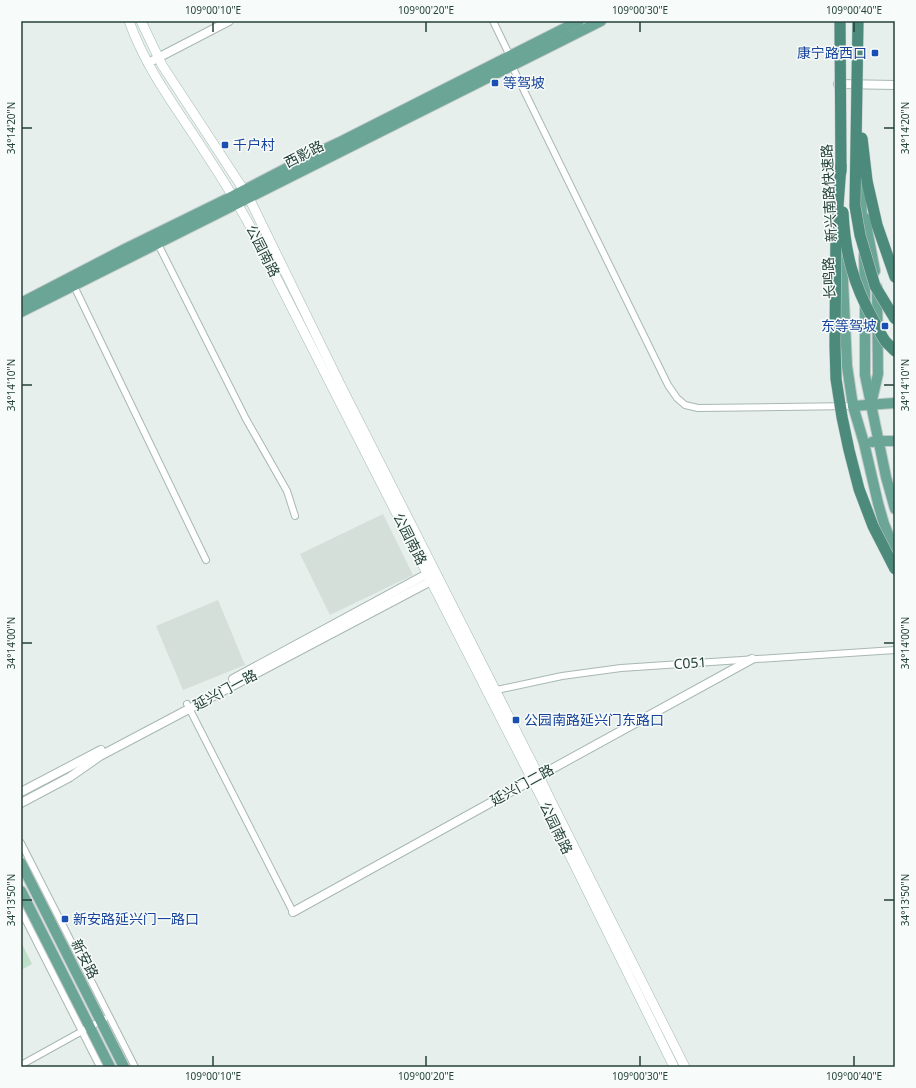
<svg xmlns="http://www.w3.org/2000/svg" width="916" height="1088" viewBox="0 0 916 1088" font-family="'Noto Sans','Noto Sans SC',sans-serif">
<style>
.built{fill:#d4dfda}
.green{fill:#bfe0c8}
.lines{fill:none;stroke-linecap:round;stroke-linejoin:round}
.minor-casing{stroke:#a8b8b2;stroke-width:8}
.tertiary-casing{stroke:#a8b8b2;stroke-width:10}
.secondary-casing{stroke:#a4bbb3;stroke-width:10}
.primary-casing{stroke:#c2cac8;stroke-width:12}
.trunk-casing{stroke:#c2cac8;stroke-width:12}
.minor{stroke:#fff;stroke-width:6}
.tertiary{stroke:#fff;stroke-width:8}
.secondary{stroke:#fff;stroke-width:9}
.primary{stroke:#6aa596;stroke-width:10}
.trunk{stroke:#4c8a7c;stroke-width:11}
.trunk-bridge-casing{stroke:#c2cac8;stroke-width:12;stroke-linecap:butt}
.trunk-bridge{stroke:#4c8a7c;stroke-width:11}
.ticks{fill:none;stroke:#24423a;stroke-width:1.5}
.transit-dot{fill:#1a4fb4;stroke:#f7fbf9;stroke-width:1.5}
.labels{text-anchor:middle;stroke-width:3;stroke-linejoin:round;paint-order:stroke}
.transit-label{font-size:14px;fill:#164399;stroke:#f7fbf9;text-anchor:start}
.street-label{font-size:14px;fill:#24423a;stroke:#f7fbf9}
.neatline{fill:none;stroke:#24423a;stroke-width:1.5}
.ticks-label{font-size:10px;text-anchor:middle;fill:#24423a}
</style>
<rect width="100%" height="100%" fill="#e6efeb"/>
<g class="built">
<polygon points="383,514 413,575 330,615 300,554"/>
<polygon points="218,600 245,665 183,690 156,626"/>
</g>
<polygon class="green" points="21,942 32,964 21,970"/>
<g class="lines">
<g class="minor-casing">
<g id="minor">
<polyline points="493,21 510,56"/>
<polyline points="512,66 668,385 677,398 685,405 698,408 853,406"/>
<polyline points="158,244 246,419 287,491 295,516"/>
<polyline points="74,286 206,560"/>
<polyline points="492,691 562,676 621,668 895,650"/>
<polyline points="187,704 293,912"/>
<polyline points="21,843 135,1067"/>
<polyline points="21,911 100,1067"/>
<polyline points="21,1065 104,1019"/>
</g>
</g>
<g class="tertiary-casing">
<g id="tertiary">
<polyline points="148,63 229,21"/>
<polyline points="838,84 895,85"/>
<polyline points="233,679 427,574"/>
<polyline points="21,792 101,750"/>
<polyline points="21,803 70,777 100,756 431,581"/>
<polyline points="293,912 539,776 752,659"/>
</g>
</g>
<g class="secondary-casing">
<g id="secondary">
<path d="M129,21C143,60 164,91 187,125C209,158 231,191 250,226L543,801L674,1067"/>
<polyline points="141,21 162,65 249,198 342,388 539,776 551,801 685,1067"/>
</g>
</g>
<g class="primary-casing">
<g id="primary">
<polyline points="861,169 862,227"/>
<polyline points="865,218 875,271"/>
<polyline points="841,237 847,366 853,406 864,443 878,503 884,524 895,551"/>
<polyline points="864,255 865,293 865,375 886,477 895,509"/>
<polyline points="21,303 123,250 233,196 310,156 340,142 579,21"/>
<polyline points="21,312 601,21"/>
<polyline points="872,400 878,374 877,287"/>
<polyline points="853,406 895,403"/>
<polyline points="872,442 879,441 895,441"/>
<polyline points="21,863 124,1067"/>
<polyline points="21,891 110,1067"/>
</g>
</g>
<g class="trunk-casing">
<polyline id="trunk" points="867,181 877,225 895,277"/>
</g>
<use href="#minor" class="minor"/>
<use href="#tertiary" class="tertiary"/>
<use href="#secondary" class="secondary"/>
<use href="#primary" class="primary"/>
<use href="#trunk" class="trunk"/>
<g class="trunk-bridge-casing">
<g id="trunk-bridge">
<polyline points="840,21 841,172"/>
<polyline points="858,21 855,206 860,235 875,286 895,319"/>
<polyline points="862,138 867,181"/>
<polyline points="841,165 836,233 835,345 836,379 842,417 849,450 859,489 873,526 895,569"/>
<path d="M843,212C845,253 853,284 874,321C878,327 881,336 886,342C889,345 892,348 895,351"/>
</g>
</g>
<use href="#trunk-bridge" class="trunk-bridge"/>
</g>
<path class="ticks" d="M213,22V32M426,22V32M640,22V32M854,22V32M22,128H32M884,128H894M22,385H32M884,385H894M22,643H32M884,643H894M22,900H32M884,900H894M213,1056V1066M426,1056V1066M640,1056V1066M854,1056V1066"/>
<g class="transit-dot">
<rect x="871" y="49" width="8" height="8" rx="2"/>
<rect x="491" y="79" width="8" height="8" rx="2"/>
<rect x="221" y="141" width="8" height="8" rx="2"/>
<rect x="881" y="322" width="8" height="8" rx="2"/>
<rect x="512" y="716" width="8" height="8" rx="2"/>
<rect x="61" y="915" width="8" height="8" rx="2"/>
</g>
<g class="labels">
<g class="transit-label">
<text x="867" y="58" text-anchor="end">康宁路西口</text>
<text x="503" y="88">等驾坡</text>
<text x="233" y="150">千户村</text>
<text x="877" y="331" text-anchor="end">东等驾坡</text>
<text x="524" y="725">公园南路延兴门东路口</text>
<text x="73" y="924">新安路延兴门一路口</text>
</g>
<g class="street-label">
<text transform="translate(304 154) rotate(-27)" y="5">西影路</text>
<text transform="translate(829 193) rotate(-93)" y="5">新兴南路快速路</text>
<text transform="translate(263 251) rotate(63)" y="5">公园南路</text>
<text transform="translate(829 278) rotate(-93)" y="5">长鸣路</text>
<text transform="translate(410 539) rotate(63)" y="5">公园南路</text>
<text transform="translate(690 663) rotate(-4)" y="5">C051</text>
<text transform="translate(225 690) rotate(-28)" y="5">延兴门一路</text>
<text transform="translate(522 785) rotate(-29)" y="5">延兴门二路</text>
<text transform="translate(556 828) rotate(64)" y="5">公园南路</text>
<text transform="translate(85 959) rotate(63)" y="5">新安路</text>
</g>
</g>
<rect width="916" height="1088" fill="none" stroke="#f7fbf9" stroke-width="44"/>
<rect x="22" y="22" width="872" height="1044" class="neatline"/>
<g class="ticks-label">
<text x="213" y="14">109°00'10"E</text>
<text x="426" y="14">109°00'20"E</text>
<text x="640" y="14">109°00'30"E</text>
<text x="854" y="14">109°00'40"E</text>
<text transform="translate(11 128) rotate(-90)" y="4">34°14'20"N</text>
<text transform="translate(905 128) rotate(-90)" y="4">34°14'20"N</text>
<text transform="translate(11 385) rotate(-90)" y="4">34°14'10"N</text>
<text transform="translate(905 385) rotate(-90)" y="4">34°14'10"N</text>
<text transform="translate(11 643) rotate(-90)" y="4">34°14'00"N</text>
<text transform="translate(905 643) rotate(-90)" y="4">34°14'00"N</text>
<text transform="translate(11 900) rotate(-90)" y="4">34°13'50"N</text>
<text transform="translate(905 900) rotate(-90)" y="4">34°13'50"N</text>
<text x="213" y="1080">109°00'10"E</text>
<text x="426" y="1080">109°00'20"E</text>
<text x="640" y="1080">109°00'30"E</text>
<text x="854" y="1080">109°00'40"E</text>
</g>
</svg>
